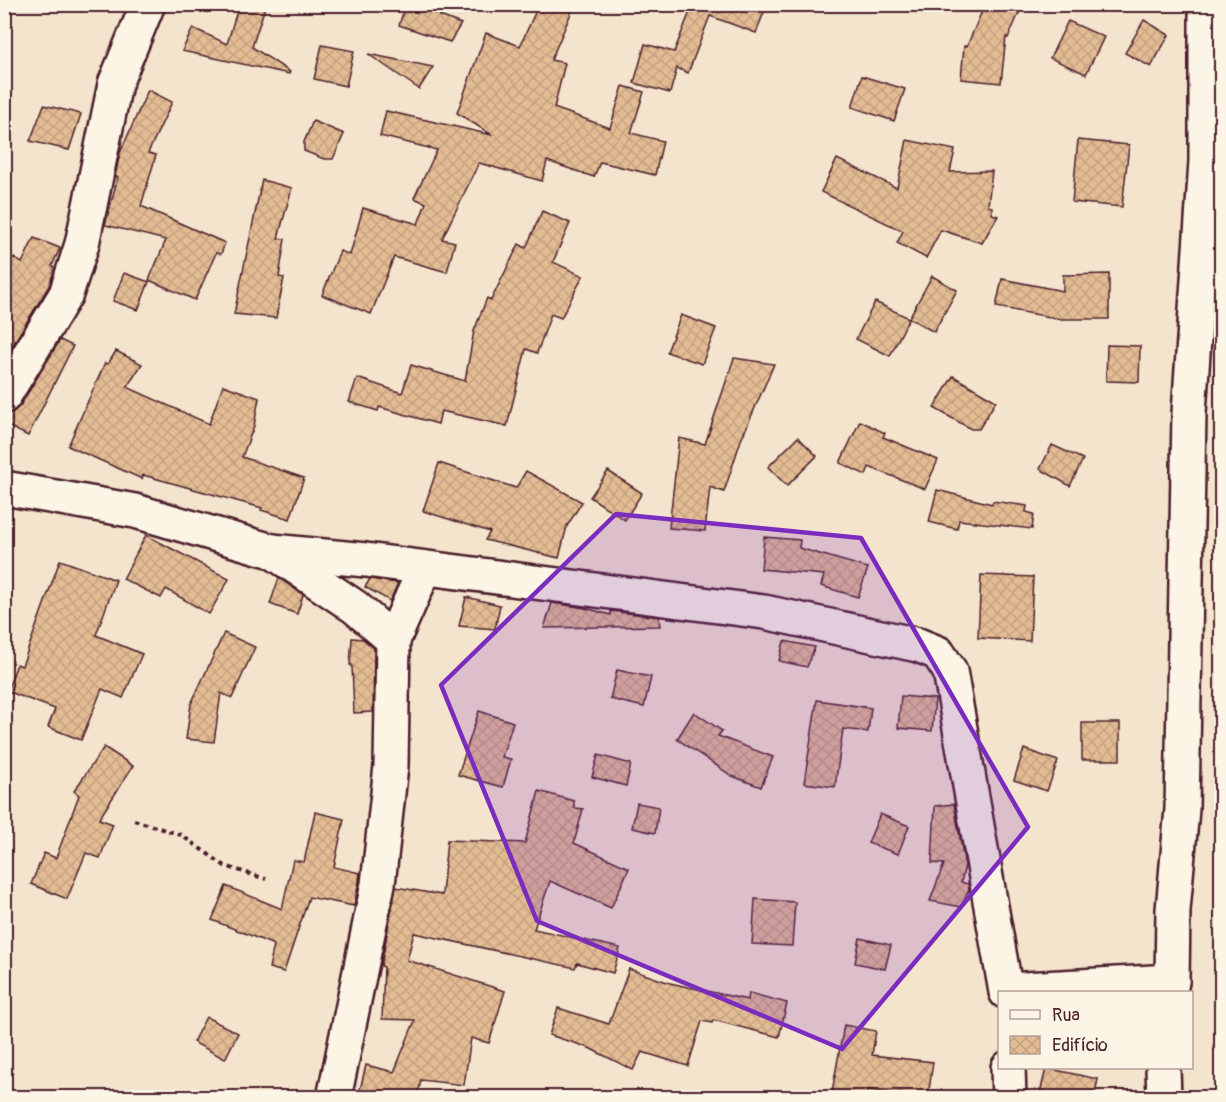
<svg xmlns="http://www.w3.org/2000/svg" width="1226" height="1102" viewBox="0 0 1226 1102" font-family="Pangolin,sans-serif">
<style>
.building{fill:url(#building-cross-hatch);stroke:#4a1f2b;stroke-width:1.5}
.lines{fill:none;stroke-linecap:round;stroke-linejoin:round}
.minor-casing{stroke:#4a1f2b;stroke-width:38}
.path{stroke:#4a1f2b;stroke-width:4;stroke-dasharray:4.5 4.5;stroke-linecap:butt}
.minor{stroke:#fcf5e5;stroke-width:33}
.marked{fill:#7b2cbf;fill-opacity:0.2;stroke:#7b2cbf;stroke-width:4.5;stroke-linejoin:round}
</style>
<defs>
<pattern id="building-cross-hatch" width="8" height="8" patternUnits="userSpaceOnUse" patternTransform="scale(1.5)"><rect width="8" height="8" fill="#e3bc94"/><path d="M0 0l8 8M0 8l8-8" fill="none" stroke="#c4a180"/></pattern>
</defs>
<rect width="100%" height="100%" fill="#f4e4cd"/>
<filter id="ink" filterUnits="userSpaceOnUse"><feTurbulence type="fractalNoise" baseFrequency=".0167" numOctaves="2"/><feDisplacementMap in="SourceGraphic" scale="12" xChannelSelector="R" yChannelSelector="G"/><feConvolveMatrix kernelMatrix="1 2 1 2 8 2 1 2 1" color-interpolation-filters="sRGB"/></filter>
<g filter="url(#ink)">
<g class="building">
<polygon points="239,4 266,4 252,47 290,72 289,74 182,51 193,28 227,44"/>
<polygon points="406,4 444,4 440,16 461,24 450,42 399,25"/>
<polygon points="539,4 575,4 551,60 565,63 554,108 610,128 623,86 644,92 631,133 663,141 655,175 600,162 594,177 547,161 542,181 479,163 442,239 455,242 447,272 394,257 371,314 322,295 340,251 350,255 363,208 418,224 426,203 414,198 437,150 380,136 386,111 492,135 457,113 486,33 520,46"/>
<polygon points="686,4 767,4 756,33 710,16 688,73 677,68 670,93 634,83 645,44 674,52 691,9"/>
<polygon points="985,4 1023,4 1008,38 1006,37 1001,83 961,79 964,46 967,46"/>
<polygon points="1144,20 1169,35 1151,67 1125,53"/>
<polygon points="1068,21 1104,37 1086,74 1050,58"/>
<polygon points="322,45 354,51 346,86 314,79"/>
<polygon points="368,54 433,67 419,89"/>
<polygon points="862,76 905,89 894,121 852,107"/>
<polygon points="148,90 172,102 148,153 156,155 141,206 225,243 221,254 216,253 195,300 149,280 166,240 105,225 118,177 115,176 120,153"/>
<polygon points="44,105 81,114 69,150 30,141"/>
<polygon points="313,121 344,134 333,159 324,159 304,151 304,142"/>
<polygon points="907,140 955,150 950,172 992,171 988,206 992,207 992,214 998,216 982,243 941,230 926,258 897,243 903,231 821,192 837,159 897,188"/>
<polygon points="1078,140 1129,145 1122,207 1072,202"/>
<polygon points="262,180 292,188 278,238 285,239 279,277 284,278 276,318 234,314"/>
<polygon points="542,211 570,223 553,262 583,276 561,318 551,314 537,353 526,349 507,426 441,411 438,424 379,407 378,411 349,402 357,378 402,393 411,365 465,381 474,331 487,298 491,300 519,244 526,248"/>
<polygon points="34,238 60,248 52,266 55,268 49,286 4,359 4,252 22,263"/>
<polygon points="124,273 149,282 138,310 113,301"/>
<polygon points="1109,274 1109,319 1061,319 996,307 1002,279 1063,291 1063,275"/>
<polygon points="932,276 957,290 934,332 909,318"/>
<polygon points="875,302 909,318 890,356 856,339"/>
<polygon points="681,315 716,328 702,364 667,352"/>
<polygon points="60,340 73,346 28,436 4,424 4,415 13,412 20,406"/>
<polygon points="1107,345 1140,346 1139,382 1106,381"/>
<polygon points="116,351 142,364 127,387 209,424 223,385 259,398 254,426 242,457 304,478 290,519 261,510 262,508 143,475 142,479 68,446 105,363 108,364"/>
<polygon points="734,358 774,364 741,440 724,492 710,487 705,531 669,528 679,438 705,444"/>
<polygon points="953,376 996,401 979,429 971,429 934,408"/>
<polygon points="860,421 885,433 883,437 938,460 925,489 869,467 866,475 840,463"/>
<polygon points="798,437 817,456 787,486 768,467"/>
<polygon points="1052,445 1083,459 1070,486 1040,469"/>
<polygon points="439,463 516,488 526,471 582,502 567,526 559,558 485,540 490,532 423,511"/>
<polygon points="608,471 642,493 625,520 590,497"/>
<polygon points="937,490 992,504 993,501 1027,506 1026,512 1034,514 1032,529 959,520 957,529 929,522"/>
<polygon points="146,535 229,579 209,614 166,589 161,598 123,579"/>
<polygon points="764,537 800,540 799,548 868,568 858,597 821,586 824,575 761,569"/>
<polygon points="60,560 116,580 96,635 142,654 123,698 102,689 81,740 48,727 55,709 7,691 17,664 22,666"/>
<polygon points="981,575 1033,577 1030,641 978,638"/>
<polygon points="279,578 303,595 297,614 270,604"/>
<polygon points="370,579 398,583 390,601 365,587"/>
<polygon points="466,597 500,605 495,629 459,626"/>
<polygon points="552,603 585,608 611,615 611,611 659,617 660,626 544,628"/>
<polygon points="224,633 255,647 232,698 221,693 214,742 186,739 191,704"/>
<polygon points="352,638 363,639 374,648 373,712 354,713 352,665 350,665"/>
<polygon points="784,641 815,647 807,667 779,661"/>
<polygon points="617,670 651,677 644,707 610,699"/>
<polygon points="901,696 935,699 932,731 898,728"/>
<polygon points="817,700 871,708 868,732 843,729 835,787 804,783"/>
<polygon points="479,711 513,722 502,757 511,759 503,787 458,775"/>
<polygon points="694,712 722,731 718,736 773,757 761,787 732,776 677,739"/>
<rect x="1082" y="723" width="38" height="37"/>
<polygon points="104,747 133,766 99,819 113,824 100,858 86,853 67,899 31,884 44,853 56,858 79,795 74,791"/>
<polygon points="1024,749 1058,761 1047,791 1014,780"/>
<polygon points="598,755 631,764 626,786 592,777"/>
<polygon points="539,791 574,801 574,808 583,809 574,843 629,868 611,908 550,881 534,929 620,948 613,973 577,963 575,968 414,933 407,960 505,991 489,1043 471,1038 464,1085 421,1080 417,1098 358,1098 366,1065 394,1072 415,1020 382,1019 384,967 381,966 396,887 442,895 447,840 525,843"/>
<polygon points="637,803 659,807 655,833 632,828"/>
<polygon points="954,804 965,866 961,882 968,884 969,890 961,907 930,901 944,864 932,863 935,806"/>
<polygon points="315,812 344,819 334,867 360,873 359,881 354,906 309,897 284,972 269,968 274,945 212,920 226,886 282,909 293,860 304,862"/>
<polygon points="880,814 909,826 898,854 868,843"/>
<polygon points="755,899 795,902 792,946 752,944"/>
<polygon points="860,938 891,945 885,969 855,963"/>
<polygon points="629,969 670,983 748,1000 749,993 787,1003 779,1037 713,1020 712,1023 702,1021 688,1066 642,1052 633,1070 587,1047 549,1035 558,1008 609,1024"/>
<polygon points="206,1017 238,1033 225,1059 193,1042"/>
<polygon points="844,1025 876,1031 872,1055 933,1062 928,1097 868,1090 867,1098 831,1098"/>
<polygon points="1046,1068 1098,1079 1094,1098 1039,1098"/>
</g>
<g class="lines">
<g class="minor-casing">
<g id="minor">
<polyline points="4,396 66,294 82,244 115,84 148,4"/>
<polyline points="4,488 135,511 272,551 355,607 393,640 391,766 378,884 334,1098"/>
<polyline points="272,551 366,560 764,612 918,645 938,653 950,671 1006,992"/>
<polyline points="393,640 425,568"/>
<polyline points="1172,981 1173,910 1182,809 1189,413 1206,161 1206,4"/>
<polyline points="1006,990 1172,981 1170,992"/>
<polyline points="1008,1068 1009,1098"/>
<polyline points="1163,1068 1164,1098"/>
</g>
</g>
<polyline class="path" points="134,820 181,835 225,866 266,879"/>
<use href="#minor" class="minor"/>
</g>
</g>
<path class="marked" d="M616,514L861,538L1028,827L842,1049L537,921L441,685Z"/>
<rect width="1226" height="1102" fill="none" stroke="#fcf5e5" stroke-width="24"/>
<rect x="12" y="12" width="1202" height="1078" fill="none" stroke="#4a1f2b" stroke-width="2" filter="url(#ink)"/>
<rect x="998" y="991" width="195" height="78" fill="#fcf5e5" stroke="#b59f9b" stroke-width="1.5"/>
<rect x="1010" y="1010" width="30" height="9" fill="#fcf5e5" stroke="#b59f9b" stroke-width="1.5"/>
<text x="1052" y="1021" font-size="18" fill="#4a1f2b">Rua</text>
<rect x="1010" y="1036" width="30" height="18" fill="url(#building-cross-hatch)" stroke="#b59f9b" stroke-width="1.5"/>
<text x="1052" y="1051" font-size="18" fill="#4a1f2b">Edifício</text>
</svg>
